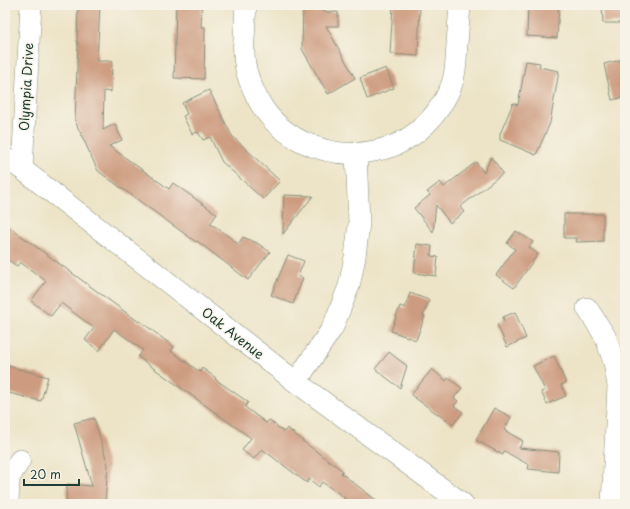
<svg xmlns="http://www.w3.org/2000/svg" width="630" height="509" viewBox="0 0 630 509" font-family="'Playpen Sans',sans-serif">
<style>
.building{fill:#cd9b7f}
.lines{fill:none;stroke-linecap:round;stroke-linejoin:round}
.minor-casing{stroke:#86907e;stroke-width:22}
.minor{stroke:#fff;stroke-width:21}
.labels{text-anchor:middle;stroke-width:3;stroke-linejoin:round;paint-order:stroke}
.street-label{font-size:13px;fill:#1f3d34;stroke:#f7f3e8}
</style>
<rect width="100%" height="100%" fill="#f7f3e8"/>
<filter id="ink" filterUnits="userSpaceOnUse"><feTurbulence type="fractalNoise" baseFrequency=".025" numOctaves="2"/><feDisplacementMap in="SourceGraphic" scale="8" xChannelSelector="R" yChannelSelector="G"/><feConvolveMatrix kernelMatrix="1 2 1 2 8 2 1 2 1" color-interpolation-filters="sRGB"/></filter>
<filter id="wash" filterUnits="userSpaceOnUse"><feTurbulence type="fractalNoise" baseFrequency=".012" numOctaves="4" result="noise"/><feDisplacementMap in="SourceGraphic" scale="16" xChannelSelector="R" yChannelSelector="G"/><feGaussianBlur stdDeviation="0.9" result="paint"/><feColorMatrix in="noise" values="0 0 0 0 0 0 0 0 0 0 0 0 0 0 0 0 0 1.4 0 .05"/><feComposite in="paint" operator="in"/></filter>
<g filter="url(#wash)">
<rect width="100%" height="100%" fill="#ede4c7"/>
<g id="blocks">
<g class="building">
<polygon points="78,5 100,5 97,61 112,61 111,92 104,91 103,130 115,124 122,140 109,146 169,189 173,183 217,214 210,224 216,227 238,244 243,237 257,243 270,252 248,280 197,241 196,242 98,171 75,121 78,42 77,42"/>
<polygon points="176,5 202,5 201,27 205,27 204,79 174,78"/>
<polygon points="303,5 324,5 324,12 338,12 338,26 326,26 355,78 328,94 302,49"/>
<polygon points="393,5 420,5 418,56 390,54"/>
<polygon points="528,5 559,5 557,38 527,36"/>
<polygon points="602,5 625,5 625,23 603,23"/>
<polygon points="625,59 625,97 612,100 604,64"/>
<polygon points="526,61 540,63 539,67 559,71 550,123 536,155 500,140 500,134 513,103 518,105"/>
<polygon points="386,68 394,88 367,99 360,78"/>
<polygon points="209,90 232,136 280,181 263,199 222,162 210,137 203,140 198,132 192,134 183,116 187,114 182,103"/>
<polygon points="491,157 503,173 460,207 464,212 450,223 436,205 433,232 414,208 430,195 427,192 440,182 444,187 476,162 484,173"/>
<polygon points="284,195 313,196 283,234"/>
<polygon points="564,214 603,214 603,241 576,242 577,238 564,238"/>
<polygon points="5,224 139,322 140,321 174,347 171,351 200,372 202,368 216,378 215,379 248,402 245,407 266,423 269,420 284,432 287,428 302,440 301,440 343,471 341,473 381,504 341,504 345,498 322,482 319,487 309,479 307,483 262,449 254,459 242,450 251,438 138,357 143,350 114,329 99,351 85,340 94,328 61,303 51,316 31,301 46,281 20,262 17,266 5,258"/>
<polygon points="516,231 533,242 529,247 538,254 514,288 496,275 515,249 507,243"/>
<polygon points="417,244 432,246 431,256 438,257 436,276 414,273"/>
<polygon points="288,255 304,261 298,276 303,278 293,304 271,295"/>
<polygon points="410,293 429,300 423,316 425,316 416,340 391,331 400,306 405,308"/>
<polygon points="515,312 526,338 507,347 497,324 504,321 503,317"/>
<polygon points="389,352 407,366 400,388 375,369"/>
<polygon points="554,356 566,383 561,385 566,396 547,404 541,392 545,390 533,366"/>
<polygon points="8,366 48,377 41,401 5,392 5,379"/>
<polygon points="432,369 446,381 448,378 462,388 454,398 458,401 454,406 463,412 453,425 411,395"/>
<polygon points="494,408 511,417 504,430 523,441 519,448 559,452 558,472 528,469 529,465 504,451 503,455 476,440"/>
<polygon points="94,418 108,465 105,504 66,504 67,484 92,486 74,423"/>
</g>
</g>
</g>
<g filter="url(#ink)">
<use href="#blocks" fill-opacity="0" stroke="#86907e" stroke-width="1"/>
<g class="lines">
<g class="minor-casing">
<g id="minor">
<path d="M246,5C245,16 245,27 244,38C244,43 243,48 244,53C244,66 248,79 254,91C273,137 326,161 374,151C384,149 396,146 405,140C424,129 439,112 449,91C456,77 456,60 457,44C458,31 459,18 460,5"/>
<polyline points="5,158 22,169 296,382 463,504"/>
<polyline points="22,169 31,5"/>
<polyline points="587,308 605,336 614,362 618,386 612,504"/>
<polyline points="296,382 333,327 349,286 355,257 359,223 356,153"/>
<polyline points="8,504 9,478 20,460"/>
</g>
</g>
<use href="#minor" class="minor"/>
</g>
</g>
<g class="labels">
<g class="street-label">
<text transform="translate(26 87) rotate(-87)" y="5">Olympia Drive</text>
<text transform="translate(233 333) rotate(38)" y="5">Oak Avenue</text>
</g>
</g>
<rect width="630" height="509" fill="none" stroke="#f7f3e8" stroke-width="20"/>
<path d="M24 479v6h55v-6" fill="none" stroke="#1f3d34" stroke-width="2"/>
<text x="30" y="479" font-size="12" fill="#1f3d34" stroke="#f7f3e8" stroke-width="3" paint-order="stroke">20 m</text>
</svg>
